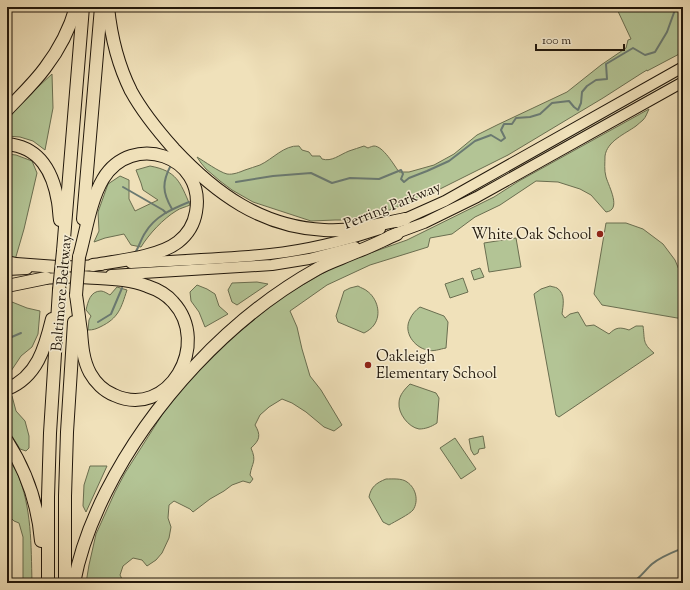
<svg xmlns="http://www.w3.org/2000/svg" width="690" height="590" viewBox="0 0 690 590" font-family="'Sorts Mill Goudy',serif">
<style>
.green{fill:#b3c495;stroke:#6a6e50}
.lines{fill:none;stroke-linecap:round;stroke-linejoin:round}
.stream{stroke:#6a7a72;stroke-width:2}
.major-casing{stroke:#21170b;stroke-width:12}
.highway-casing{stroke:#21170b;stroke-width:14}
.major{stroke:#f0e1ba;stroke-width:10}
.highway{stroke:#f0e1ba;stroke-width:12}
.highway-bridge-casing{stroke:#21170b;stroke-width:14;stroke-linecap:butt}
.highway-bridge{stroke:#f0e1ba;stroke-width:12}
.poi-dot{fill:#8f2418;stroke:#f5ecd2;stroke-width:1.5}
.labels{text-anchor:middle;stroke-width:3;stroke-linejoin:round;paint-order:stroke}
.street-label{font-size:15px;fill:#21170b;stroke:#f5ecd2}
.poi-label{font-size:15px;fill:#21170b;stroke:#f5ecd2;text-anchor:end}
</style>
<rect width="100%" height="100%" fill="#f0e1ba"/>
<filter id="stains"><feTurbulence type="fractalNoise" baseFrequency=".005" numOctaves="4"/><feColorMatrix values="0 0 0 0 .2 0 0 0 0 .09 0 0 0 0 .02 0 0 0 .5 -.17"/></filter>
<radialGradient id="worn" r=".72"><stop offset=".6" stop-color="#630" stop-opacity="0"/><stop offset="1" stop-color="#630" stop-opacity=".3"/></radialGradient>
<g class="green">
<path d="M616,7H683V52L647,71V70L642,73L603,98L508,155L426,196L387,211L356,220H335L311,221L253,202L232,190L220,181L206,169L201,163L197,157C204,161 219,172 227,174C233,175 240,172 245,170C250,168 255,167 260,165C273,159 284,145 299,146L302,150L309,152L312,156H320L322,159C332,162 339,155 349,151C354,149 359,148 364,146L368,148C370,147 373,146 374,146C383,146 394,165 399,172H409L434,165L454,154L477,135L497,125L567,92L601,65L626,48L628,40L631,39Z"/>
<polygon points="52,74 53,108 45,150 33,141 20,137 7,136 7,115 39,86"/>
<path d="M649,109C647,113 646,117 643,120C641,122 638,124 636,126C625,134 607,141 605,156C605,163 604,170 606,177C609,187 622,210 606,212L591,195L580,189L558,182L536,181L500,205L475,217L452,234L430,238L428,247L370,265L327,285L290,311L297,327L302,349L310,376L321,390L342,425L334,431L324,427L306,412L292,403L282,399L269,407L260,415L255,425C261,435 260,440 251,448C257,462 252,462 250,475L253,479L250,483L243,481L232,485L224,491L210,499L193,512L190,509L174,501L169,505L168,518L171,527L169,538L162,553L156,560L147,566L142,560L133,558L123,566L120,575L124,583H86L89,565L96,534L115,492L125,473L167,407L200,367L233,337L280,298L339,264L407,240L494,197L519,181Z"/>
<polygon points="7,154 16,155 32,161 37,173 24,229 15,260 7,255"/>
<path d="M150,166C177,171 180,182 190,205C186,207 180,208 176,211C163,219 149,234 141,247L131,245L124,234L105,238L94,242L99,231L98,212L108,184L120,176L129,180V199L135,211L158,200L143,190L141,183L136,170Z"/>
<polygon points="606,223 626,223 643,229 663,244 675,260 682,277 683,319 602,305 594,294"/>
<polygon points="516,238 521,267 489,272 484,243"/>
<polygon points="480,268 484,277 474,280 471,271"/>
<polygon points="463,278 468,292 450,298 445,284"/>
<polygon points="257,282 268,284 237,305 232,302 228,290 232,283"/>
<polygon points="197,285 207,289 215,294 219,306 228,314 205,327 199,312 191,301 190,292"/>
<path d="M358,286C361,288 365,289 367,291C377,298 382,314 374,325C372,328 368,331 364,333L338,322L336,316L344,291L350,288Z"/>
<path d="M550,286C553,287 555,287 557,288C566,294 563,306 562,314L565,318L570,314L578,312L586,326L594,325L609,334C616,327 620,327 629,330L636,326H643C645,340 642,343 654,353L559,417L556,415L534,294L541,289Z"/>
<path d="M117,287L127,290C121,308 119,318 100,327C96,329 93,330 88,330L89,320L91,316L86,310C88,302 90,291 101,291C104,291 108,294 110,295Z"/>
<polygon points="7,300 27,308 40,311 38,334 32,347 21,356 9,374 7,378"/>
<path d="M420,307L444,316L448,322L446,348C440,349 433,352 427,350C414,347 403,332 410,319C412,314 416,310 420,307Z"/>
<path d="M410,384L436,393L439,398L437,423C431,427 425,429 419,429C408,427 398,413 399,403C399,395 405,389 410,384Z"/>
<polygon points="12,396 16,411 25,421 29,436 29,448 26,451 20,449 7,428 7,397"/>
<polygon points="483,436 485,448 479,449 478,453 474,455 471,450 469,439"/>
<polygon points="455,438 476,469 461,479 440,448"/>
<path d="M7,456C10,462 14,467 17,472C32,508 31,545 32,583H23V537L19,523L14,521L7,514Z"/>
<polygon points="90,466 107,466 86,512 83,506 84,485"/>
<path d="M386,479C392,479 402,478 407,482C416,488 419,501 413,510C410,514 394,522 389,525L383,522L369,497C371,487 376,483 386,479Z"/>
</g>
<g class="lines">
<g class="stream">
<path d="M171,165C162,182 162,192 172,209"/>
<polyline points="236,182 273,176 311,173 332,183 350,178 379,179 401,170 403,174 401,179 404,182 409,178 427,171 449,161 475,141 491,135 501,141 505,138 501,130 504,124 512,124 516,118 530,117 540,114 552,103 569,101 574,107 578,110 581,103 582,92 587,86 596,80 607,79 606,64 633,48 645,55 655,52 667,32 676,7"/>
<polyline points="123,187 163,210 166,213"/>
<path d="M135,253C139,247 141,239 145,233C155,216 172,209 189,202"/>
<polyline points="98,322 111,314 122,288"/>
<polyline points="7,339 21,333"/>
<path d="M567,583C572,580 578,580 583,583"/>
<path d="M631,583C640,579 645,570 652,564C660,557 673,552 683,548"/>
</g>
<g class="major-casing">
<g id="major">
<polyline points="398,222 445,201 683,67"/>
<polyline points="389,236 424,223 477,197 683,82"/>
<path d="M131,263C177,260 225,259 270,254C308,250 344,241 380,229"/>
<polyline points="55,267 101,265"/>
<polyline points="7,270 27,269"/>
<polyline points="111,275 272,265 309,259 355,247"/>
<polyline points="39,279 83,277"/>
</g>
</g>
<g class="highway-casing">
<g id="highway">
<path d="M108,7C111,36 118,65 131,91C143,113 158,131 174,149C216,194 262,227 324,230C352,232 379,224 405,219"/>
<path d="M7,110C20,96 34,83 45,68C58,51 70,28 76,7"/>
<path d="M7,144C40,147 53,172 58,202C59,208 59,214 60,220"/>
<polyline points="83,219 101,7"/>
<polyline points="63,251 83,7"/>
<path d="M79,257C86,232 90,201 103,179C132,131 206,156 196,212C194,224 187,235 178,242C159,257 117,261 93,265"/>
<polyline points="7,262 16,264 57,267"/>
<polyline points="7,286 46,278"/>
<path d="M76,295C78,307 79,319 81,331C82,345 83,360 90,373C95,382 104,391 114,395C168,420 212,344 173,302C167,295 156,289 147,286C127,278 103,279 81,277"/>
<path d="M7,389C37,377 45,348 52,319"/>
<path d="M7,441C27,472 38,505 41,541"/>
<polyline points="48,583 48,497 50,433 59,290"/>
<polyline points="65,583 65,496 67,432 74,322"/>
<path d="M74,583C80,550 91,522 106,492C151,403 229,318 317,269C329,262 343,258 356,252C370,247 383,240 397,234"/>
</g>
</g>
<use href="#major" class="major"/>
<use href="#highway" class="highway"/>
<g class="highway-bridge-casing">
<g id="highway-bridge">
<polyline points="59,290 63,251"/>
<polyline points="76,295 79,257"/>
</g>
</g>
<use href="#highway-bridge" class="highway-bridge"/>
</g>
<g class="poi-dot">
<circle cx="600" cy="234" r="4"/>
<circle cx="368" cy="365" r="4"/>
</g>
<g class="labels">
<g class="street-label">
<text transform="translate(392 205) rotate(-22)" y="5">Perring Parkway</text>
<text transform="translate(61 293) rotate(-85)" y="5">Baltimore Beltway</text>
</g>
<g class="poi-label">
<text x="592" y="239">White Oak School</text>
<text x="376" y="361" text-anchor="start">Oakleigh<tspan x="376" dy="17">Elementary School</tspan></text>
</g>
</g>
<rect width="690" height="590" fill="none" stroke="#f0e1ba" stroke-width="24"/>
<rect x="8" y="8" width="674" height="574" fill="none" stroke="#21170b" stroke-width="2"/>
<rect x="12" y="12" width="666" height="566" fill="none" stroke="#21170b"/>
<path d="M536 44v6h88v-6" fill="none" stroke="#21170b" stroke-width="2"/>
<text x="542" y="44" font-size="12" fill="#21170b" stroke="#f5ecd2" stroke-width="3" paint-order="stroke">100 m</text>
<rect width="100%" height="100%" filter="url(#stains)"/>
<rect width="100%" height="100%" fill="url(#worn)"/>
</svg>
